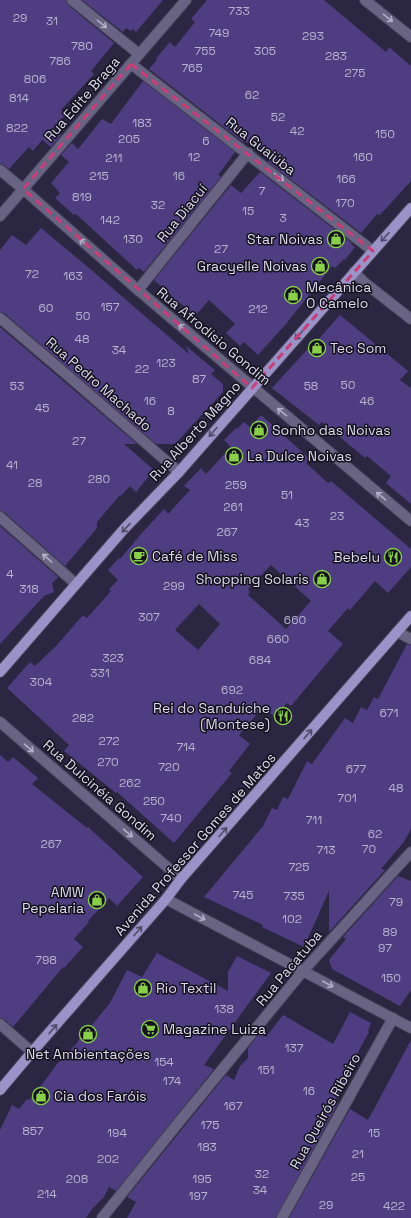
<svg xmlns="http://www.w3.org/2000/svg" width="411" height="1218" viewBox="0 0 411 1218" font-family="'Space Grotesk',sans-serif">
<style>
.building{fill:#4e3e81;fill-rule:evenodd}
.lines{fill:none;stroke-linecap:round;stroke-linejoin:round}
.service-casing{stroke:#47435a;stroke-width:12}
.minor-casing{stroke:#47435a;stroke-width:12}
.tertiary-casing{stroke:#47435a;stroke-width:12}
.primary-casing{stroke:#47435a;stroke-width:12}
.service{stroke:#696483;stroke-width:10}
.minor{stroke:#696483;stroke-width:10}
.tertiary{stroke:#696483;stroke-width:10}
.primary{stroke:#9b93c7;stroke-width:10}
.oneway{stroke:#b2afc6}
.oneway2{stroke:#504c69}
.marked{fill:none;stroke:#c73e78;stroke-width:3;stroke-dasharray:8 5;stroke-linejoin:round}
.labels{text-anchor:middle;stroke-width:3;stroke-linejoin:round;paint-order:stroke}
.number-label{font-size:12px;fill:#b7b2d0}
.street-label{font-size:14px;fill:#dad8ea;stroke:#13111d}
.poi-label{font-size:14px;fill:#dad8ea;stroke:#13111d;text-anchor:start}
</style>
<rect width="100%" height="100%" fill="#2b2641"/>
<g class="building">
<polygon points="0,0 66,0 68,5 114,43 91,71 94,74 61,110 66,114 53,128 61,135 51,147 42,140 33,151 29,147 9,169 4,165 0,164"/>
<polygon points="82,0 163,0 136,32 133,29 131,31 126,28 123,32"/>
<polygon points="207,0 324,0 386,52 389,47 411,66 411,181 380,215 377,214 361,233 268,162 269,160 244,140 243,142 149,69 157,60 156,58 170,42 175,47 195,22 191,19"/>
<polygon points="143,81 235,152 218,175 221,177 144,272 139,268 137,270 76,214 74,215 55,198 60,193 51,183 69,162 61,155 72,143 78,149 102,119 111,124"/>
<polygon points="260,172 352,243 351,244 355,247 345,260 344,259 335,268 332,266 286,324 258,355 244,342 240,346 226,333 235,324 209,300 195,316 180,303 173,302 171,295 154,280 231,185 241,193"/>
<polygon points="41,228 89,268 189,354 186,346 215,370 211,374 223,384 223,392 175,444 156,444 4,313 0,312 0,250 12,235 26,245"/>
<polygon points="340,315 408,371 400,380 411,388 411,504 386,483 391,476 367,456 365,458 322,422 319,425 272,388 315,341 316,342"/>
<polygon points="0,327 137,444 124,444 154,470 136,492 130,486 121,496 120,495 97,522 97,528 65,566 4,512 0,511"/>
<path d="M261,415L310,459L306,463L328,483L331,481L411,549V567L388,593L375,581L350,610L348,608L328,631L343,644L291,706L287,703L275,717L263,707L239,735L250,744L229,771L232,773L174,843L117,792L116,793L64,751L69,745L7,688L30,662L35,666L56,646L83,615L87,618L111,591L109,589L118,580L108,570L119,558L120,559L141,534L164,509L168,514L190,490L184,486L201,468L206,474L231,447L224,440L236,428L237,429L244,422L250,427ZM271,565L311,601L286,629L248,595L250,592L248,589ZM199,604L220,624L198,650L175,630Z"/>
<polygon points="0,526 58,577 52,583 54,592 44,596 0,644"/>
<polygon points="407,644 411,645 411,829 404,842 381,869 385,870 330,931 329,931 329,891 304,947 262,927 263,925 204,897 263,826 272,808 277,810 283,797 288,799 307,761 312,764 345,718 353,723 361,707 367,710 374,697 378,699"/>
<polygon points="0,755 8,762 13,757 38,778 32,784 87,828 88,827 143,877 117,906 109,898 88,921 89,922 74,939 83,947 64,968 63,967 13,1027 4,1019 0,1018"/>
<polygon points="398,876 411,881 411,990 400,1006 332,969 329,960 346,939 343,937"/>
<polygon points="157,953 228,991 228,972 237,956 271,973 204,1065 214,1069 116,1191 109,1187 104,1197 92,1209 86,1218 0,1218 0,1130 12,1105 19,1109 27,1099 29,1100 40,1087 57,1064 77,1043 84,1029 87,1031 110,1003 127,970 142,977"/>
<polygon points="350,1012 371,1023 368,1031 369,1032 356,1056 358,1058 335,1101 338,1103 276,1218 127,1218 136,1202 127,1197 226,1075 234,1080 240,1066 248,1058 248,1048 260,1033 266,1037 283,1015 333,1044"/>
<polygon points="411,1040 411,1218 289,1218 350,1109 368,1120"/>
</g>
<g class="lines">
<g class="service-casing">
<polyline id="service" points="354,272 365,283 411,319"/>
</g>
<g class="minor-casing">
<g id="minor">
<polyline points="72,0 139,54"/>
<polyline points="131,64 373,251"/>
<polyline points="0,170 23,189 138,290 411,521"/>
<polyline points="0,216 186,0"/>
<polyline points="138,290 248,153"/>
<polyline points="0,318 66,374 179,472"/>
<polyline points="0,517 76,584"/>
<polyline points="397,632 411,639"/>
<polyline points="0,722 181,879"/>
<polyline points="166,899 411,1028"/>
<polyline points="0,1024 32,1052"/>
<polyline points="102,1218 179,1122 303,971 411,852"/>
<polyline points="282,1218 393,1018"/>
</g>
</g>
<g class="tertiary-casing">
<polyline id="tertiary" points="365,0 411,37"/>
</g>
<g class="primary-casing">
<g id="primary">
<polyline points="0,672 124,529 179,472 411,208"/>
<polyline points="0,1090 32,1052 166,899 181,879 411,616"/>
</g>
</g>
<use href="#service" class="service"/>
<use href="#minor" class="minor"/>
<use href="#tertiary" class="tertiary"/>
<use href="#primary" class="primary"/>
</g>
<defs><path id="oneway-shaft" d="M-6 0H5M1.5-3L5.5 0L1.5 3" fill="none" stroke-width="1.6" stroke-linecap="round" stroke-linejoin="round"/></defs>
<g class="oneway">
<use href="#oneway-shaft" transform="translate(388 18) rotate(39)"/>
<use href="#oneway-shaft" transform="translate(102 24) rotate(39)"/>
<use href="#oneway-shaft" transform="translate(279 177) rotate(38)"/>
<use href="#oneway-shaft" transform="translate(84 243) rotate(-139)"/>
<use href="#oneway-shaft" transform="translate(183 328) rotate(-140)"/>
<use href="#oneway-shaft" transform="translate(282 412) rotate(-140)"/>
<use href="#oneway-shaft" transform="translate(381 496) rotate(-140)"/>
<use href="#oneway-shaft" transform="translate(47 558) rotate(-139)"/>
<use href="#oneway-shaft" transform="translate(29 748) rotate(41)"/>
<use href="#oneway-shaft" transform="translate(128 833) rotate(41)"/>
<use href="#oneway-shaft" transform="translate(200 917) rotate(28)"/>
<use href="#oneway-shaft" transform="translate(328 984) rotate(28)"/>
</g>
<g class="oneway2">
<use href="#oneway-shaft" transform="translate(385 237) rotate(132)"/>
<use href="#oneway-shaft" transform="translate(299 335) rotate(131)"/>
<use href="#oneway-shaft" transform="translate(213 432) rotate(131)"/>
<use href="#oneway-shaft" transform="translate(126 528) rotate(133)"/>
<use href="#oneway-shaft" transform="translate(308 734) rotate(-49)"/>
<use href="#oneway-shaft" transform="translate(223 832) rotate(-49)"/>
<use href="#oneway-shaft" transform="translate(138 931) rotate(-49)"/>
<use href="#oneway-shaft" transform="translate(53 1029) rotate(-49)"/>
</g>
<path class="marked" d="M131,64L373,251L252,388L23,189Z"/>
<defs>
<g id="shop-ring" transform="scale(0.9)"><circle r="9.5" fill="#13111d" stroke="#88cf4a" stroke-width="1.5"/><path d="M-5-2.5h2.3a2.7 3.5 0 0 1 5.4 0H5L5.5 6h-11ZM-1.5-2.5h3a1.5 2.3 0 0 0-3 0Z" fill="#88cf4a"/></g>
<g id="cafe-ring" transform="scale(0.9)"><circle r="9.5" fill="#13111d" stroke="#88cf4a" stroke-width="1.5"/><path d="M-5.5-4.5H6V0H3Q3 3.5 0 3.5H-2.5Q-5.5 3.5-5.5 0ZM3-3.2v2h1.7v-2ZM-6 4.5H4V6H-6Z" fill="#88cf4a"/></g>
<g id="restaurant-ring" transform="scale(0.9)"><circle r="9.5" fill="#13111d" stroke="#88cf4a" stroke-width="1.5"/><path d="M-5-6h1v4h1v-4h1v4h1v-4h1v5L-1.5 .5V6h-2V.5L-5-1ZM5-6V6H3V1.5H1.5Q1.5-4 5-6Z" fill="#88cf4a"/></g>
<g id="supermarket-ring" transform="scale(0.9)"><circle r="9.5" fill="#13111d" stroke="#88cf4a" stroke-width="1.5"/><path d="M-6-5.5h2.5l.6 2H6L4.5 2H-2.5L-4.4-4H-6ZM-1.5 3.2a1.3 1.3 0 1 0 .1 0ZM3 3.2a1.3 1.3 0 1 0 .1 0Z" fill="#88cf4a"/></g>
</defs>
<g fill-rule="evenodd">
<use href="#shop-ring" x="336" y="239"/>
<use href="#shop-ring" x="320" y="266"/>
<use href="#shop-ring" x="293" y="295"/>
<use href="#shop-ring" x="317" y="348"/>
<use href="#shop-ring" x="259" y="430"/>
<use href="#shop-ring" x="234" y="456"/>
<use href="#cafe-ring" x="139" y="556"/>
<use href="#restaurant-ring" x="393" y="557"/>
<use href="#shop-ring" x="322" y="579"/>
<use href="#restaurant-ring" x="283" y="716"/>
<use href="#shop-ring" x="97" y="900"/>
<use href="#shop-ring" x="143" y="988"/>
<use href="#supermarket-ring" x="150" y="1029"/>
<use href="#shop-ring" x="88" y="1034"/>
<use href="#shop-ring" x="41" y="1096"/>
</g>
<g class="labels">
<g class="number-label">
<text x="239" y="15">733</text>
<text x="20" y="22">29</text>
<text x="52" y="25">31</text>
<text x="219" y="37">749</text>
<text x="313" y="40">293</text>
<text x="82" y="50">780</text>
<text x="205" y="55">755</text>
<text x="265" y="55">305</text>
<text x="336" y="60">283</text>
<text x="60" y="65">786</text>
<text x="192" y="72">765</text>
<text x="355" y="77">275</text>
<text x="35" y="83">806</text>
<text x="252" y="99">62</text>
<text x="19" y="102">814</text>
<text x="278" y="121">52</text>
<text x="142" y="127">183</text>
<text x="17" y="132">822</text>
<text x="297" y="135">42</text>
<text x="385" y="138">150</text>
<text x="129" y="143">205</text>
<text x="206" y="145">6</text>
<text x="194" y="161">12</text>
<text x="363" y="161">160</text>
<text x="114" y="162">211</text>
<text x="99" y="180">215</text>
<text x="179" y="180">16</text>
<text x="346" y="183">166</text>
<text x="262" y="195">7</text>
<text x="82" y="201">819</text>
<text x="345" y="207">170</text>
<text x="158" y="209">32</text>
<text x="248" y="215">15</text>
<text x="283" y="222">3</text>
<text x="110" y="224">142</text>
<text x="133" y="243">130</text>
<text x="221" y="253">27</text>
<text x="32" y="278">72</text>
<text x="73" y="280">163</text>
<text x="110" y="311">157</text>
<text x="46" y="312">60</text>
<text x="258" y="313">212</text>
<text x="83" y="320">50</text>
<text x="82" y="343">48</text>
<text x="119" y="354">34</text>
<text x="166" y="367">123</text>
<text x="142" y="373">22</text>
<text x="199" y="383">87</text>
<text x="348" y="389">50</text>
<text x="17" y="390">53</text>
<text x="311" y="390">58</text>
<text x="150" y="405">16</text>
<text x="367" y="405">46</text>
<text x="42" y="412">45</text>
<text x="171" y="415">8</text>
<text x="79" y="445">27</text>
<text x="12" y="469">41</text>
<text x="99" y="483">280</text>
<text x="35" y="487">28</text>
<text x="236" y="489">259</text>
<text x="287" y="499">51</text>
<text x="233" y="511">261</text>
<text x="337" y="520">23</text>
<text x="302" y="527">43</text>
<text x="227" y="536">267</text>
<text x="10" y="578">4</text>
<text x="174" y="590">299</text>
<text x="29" y="593">318</text>
<text x="149" y="621">307</text>
<text x="295" y="624">660</text>
<text x="278" y="643">660</text>
<text x="113" y="662">323</text>
<text x="260" y="664">684</text>
<text x="100" y="677">331</text>
<text x="41" y="686">304</text>
<text x="232" y="694">692</text>
<text x="389" y="717">671</text>
<text x="83" y="722">282</text>
<text x="109" y="745">272</text>
<text x="186" y="751">714</text>
<text x="108" y="766">270</text>
<text x="169" y="771">720</text>
<text x="356" y="773">677</text>
<text x="130" y="787">262</text>
<text x="396" y="792">48</text>
<text x="347" y="802">701</text>
<text x="154" y="805">250</text>
<text x="171" y="822">740</text>
<text x="314" y="824">711</text>
<text x="375" y="838">62</text>
<text x="51" y="848">267</text>
<text x="369" y="853">70</text>
<text x="326" y="854">713</text>
<text x="299" y="871">725</text>
<text x="243" y="899">745</text>
<text x="294" y="900">735</text>
<text x="396" y="906">79</text>
<text x="292" y="923">102</text>
<text x="390" y="936">89</text>
<text x="385" y="952">97</text>
<text x="46" y="964">798</text>
<text x="391" y="982">150</text>
<text x="224" y="1013">138</text>
<text x="294" y="1052">137</text>
<text x="164" y="1066">154</text>
<text x="266" y="1074">151</text>
<text x="172" y="1085">174</text>
<text x="309" y="1095">16</text>
<text x="233" y="1110">167</text>
<text x="210" y="1129">175</text>
<text x="33" y="1135">857</text>
<text x="117" y="1137">194</text>
<text x="374" y="1137">15</text>
<text x="207" y="1151">183</text>
<text x="358" y="1158">21</text>
<text x="108" y="1163">202</text>
<text x="262" y="1178">32</text>
<text x="358" y="1181">25</text>
<text x="77" y="1183">208</text>
<text x="202" y="1183">195</text>
<text x="260" y="1194">34</text>
<text x="47" y="1198">214</text>
<text x="198" y="1200">197</text>
<text x="326" y="1209">29</text>
<text x="394" y="1210">422</text>
</g>
<g class="street-label">
<text transform="translate(82 99) rotate(-49)" y="5">Rua Edite Braga</text>
<text transform="translate(261 146) rotate(38)" y="5">Rua Guaiúba</text>
<text transform="translate(182 213) rotate(-51)" y="5">Rua Diacuí</text>
<text transform="translate(214 336) rotate(40)" y="5">Rua Afrodísio Gondim</text>
<text transform="translate(99 384) rotate(41)" y="5">Rua Pedro Machado</text>
<text transform="translate(195 431) rotate(-48)" y="5">Rua Alberto Magno</text>
<text transform="translate(100 790) rotate(41)" y="5">Rua Dulcinéia Gondim</text>
<text transform="translate(195 844) rotate(-49)" y="5">Avenida Professor Gomes de Matos</text>
<text transform="translate(289 968) rotate(-50)" y="5">Rua Pacatuba</text>
<text transform="translate(325 1111) rotate(-61)" y="5">Rua Queirós Ribeiro</text>
</g>
<g class="poi-label">
<text x="323" y="244" text-anchor="end">Star Noivas</text>
<text x="307" y="271" text-anchor="end">Gracyelle Noivas</text>
<text x="306" y="292">Mecânica<tspan x="306" dy="16">O Camelo</tspan></text>
<text x="330" y="353">Tec Som</text>
<text x="272" y="435">Sonho das Noivas</text>
<text x="247" y="461">La Dulce Noivas</text>
<text x="152" y="561">Café de Miss</text>
<text x="380" y="562" text-anchor="end">Bebelu</text>
<text x="309" y="584" text-anchor="end">Shopping Solaris</text>
<text x="270" y="713" text-anchor="end">Rei do Sanduíche<tspan x="270" dy="16">(Montese)</tspan></text>
<text x="84" y="897" text-anchor="end">AMW<tspan x="84" dy="16">Pepelaria</tspan></text>
<text x="156" y="993">Rio Textil</text>
<text x="163" y="1034">Magazine Luiza</text>
<text x="88" y="1059" text-anchor="middle">Net Ambientações</text>
<text x="54" y="1101">Cia dos Faróis</text>
</g>
</g>
</svg>
